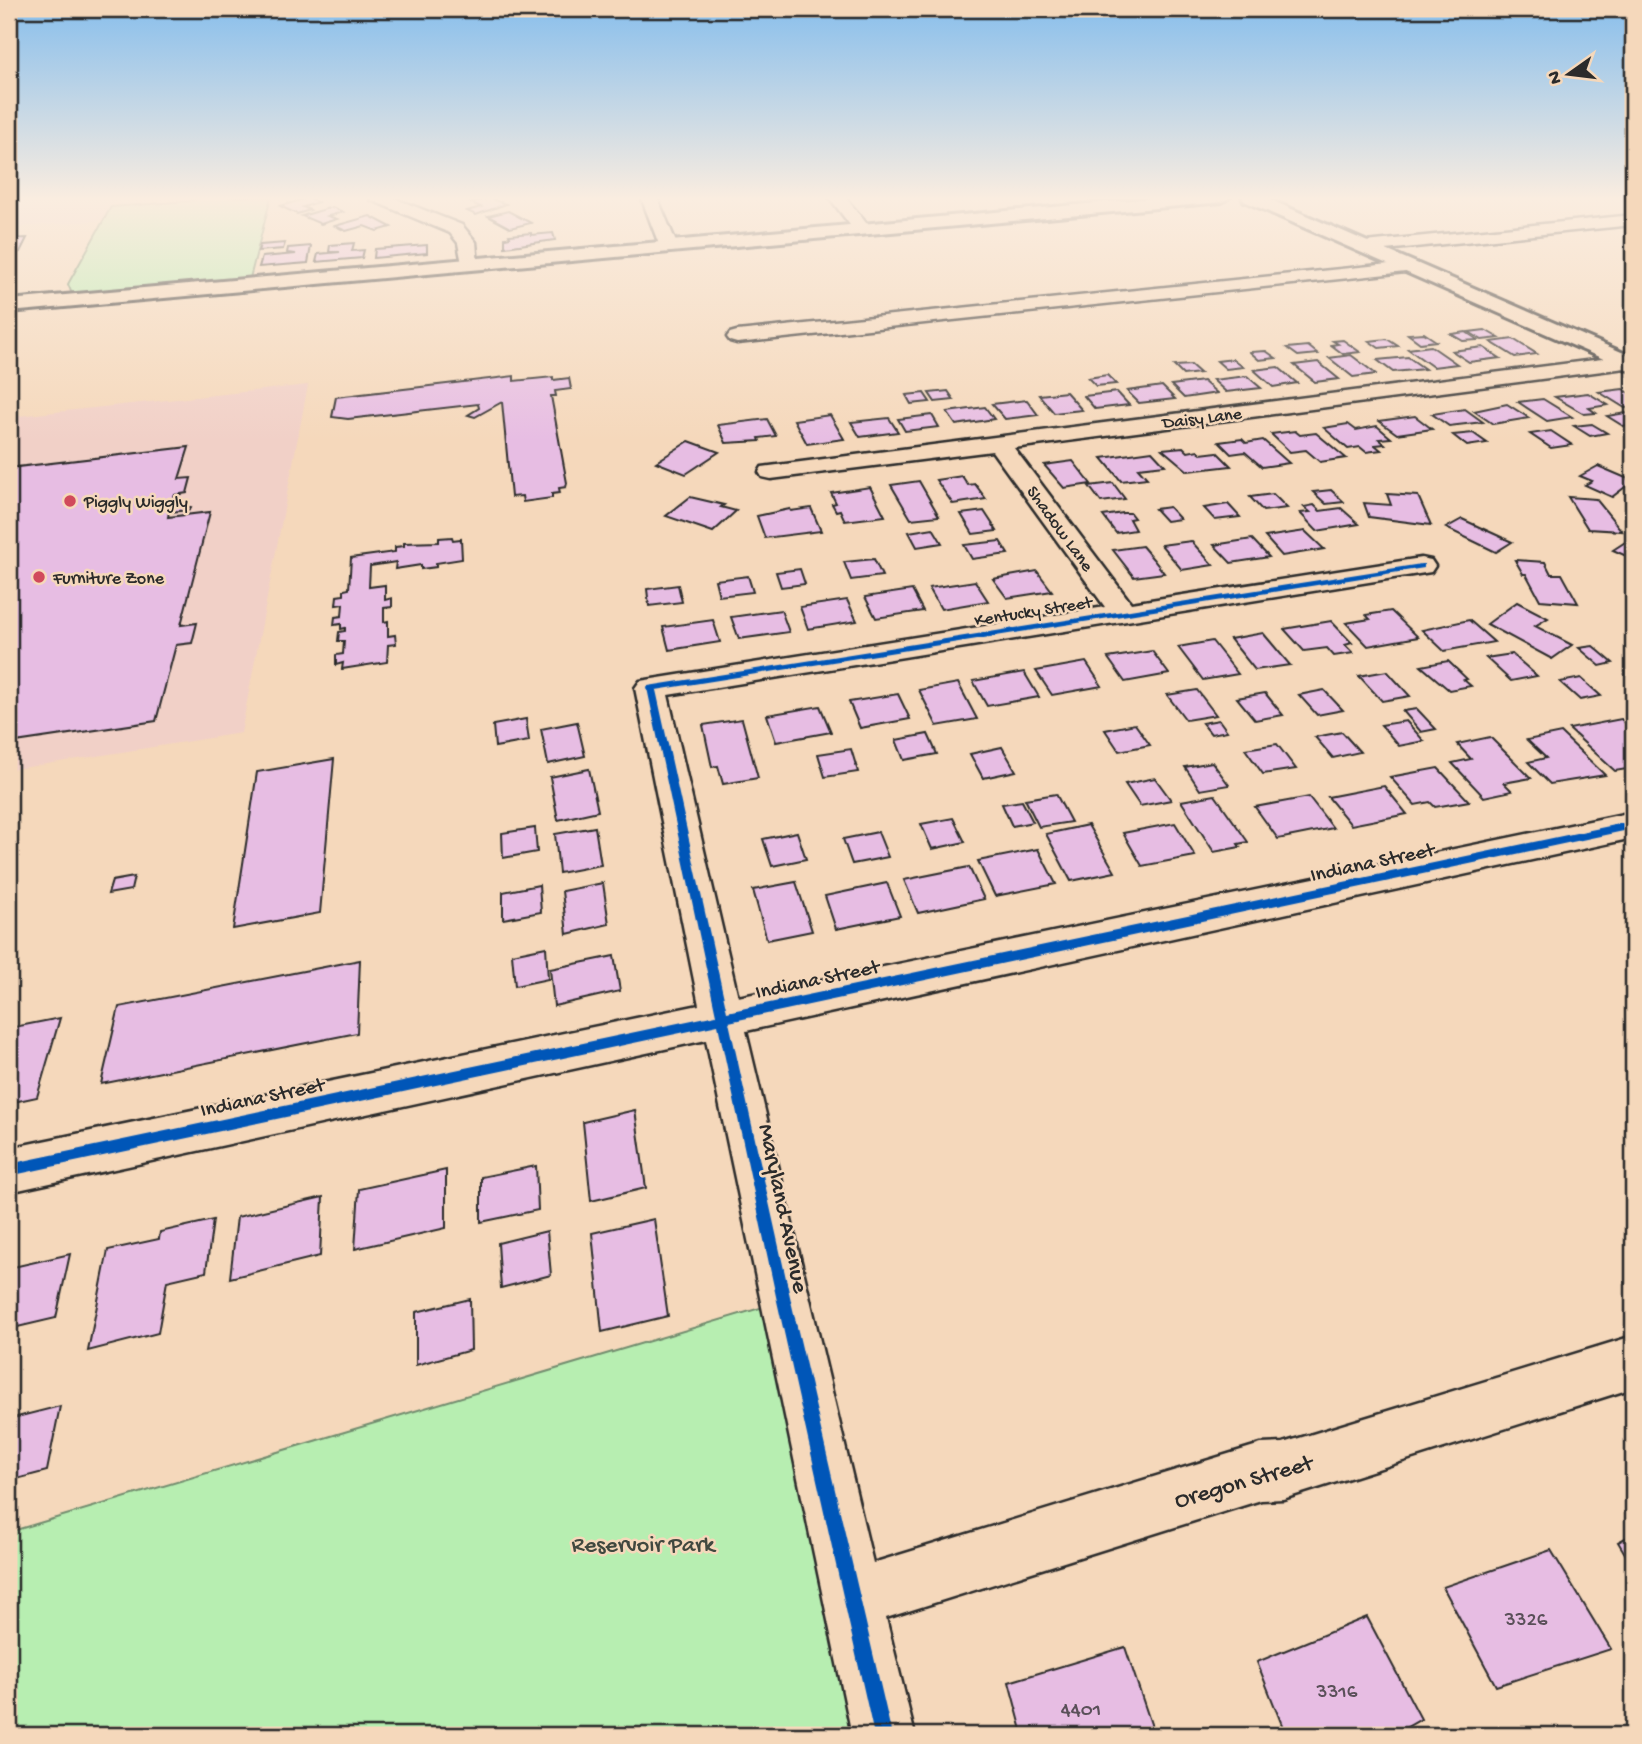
<svg xmlns="http://www.w3.org/2000/svg" width="1642" height="1744" viewBox="0 0 1642 1744" font-family="'Gochi Hand',sans-serif">
<style>
.built{fill:#f1d0c7}
.green{fill:#b7eeb1;stroke:#718c6e;stroke-width:2}
.building{fill:#e7bde3;stroke:#2b2b2b;stroke-width:2}
.lines{fill:none;stroke-linecap:round;stroke-linejoin:round}
.street-casing{stroke:#2b2b2b;stroke-width:5}
.secondary-casing{stroke:#2b2b2b;stroke-width:6}
.street{fill:#f5d8bb;fill-rule:evenodd}
.secondary{fill:#f5d8bb;fill-rule:evenodd}
.cycleway-casing{stroke:#f5d8bb;stroke-width:5}
.cycleway{fill:#0057b8;fill-rule:evenodd}
.poi-dot{fill:#d1495b;stroke:#f5d8bb;stroke-width:2.5}
.labels{text-anchor:middle;stroke-width:5;stroke-linejoin:round;paint-order:stroke}
.far-street-label{font-size:18px;fill:#2b2b2b;stroke:#f5d8bb}
.far-poi-label{font-size:18px;fill:#2b2b2b;stroke:#f5d8bb;text-anchor:start}
.street-label{font-size:21px;fill:#2b2b2b;stroke:#f5d8bb}
.near-number-label{font-size:21px;fill:#5a5059}
.near-street-label{font-size:24px;fill:#2b2b2b;stroke:#f5d8bb}
.near-park-label{font-size:24px;fill:#40483f;stroke:#f5d8bb}
</style>
<rect width="100%" height="100%" fill="#f5d8bb"/>
<filter id="ink" filterUnits="userSpaceOnUse"><feTurbulence type="fractalNoise" baseFrequency=".0143" numOctaves="2"/><feDisplacementMap in="SourceGraphic" scale="14" xChannelSelector="R" yChannelSelector="G"/><feConvolveMatrix kernelMatrix="1 2 1 2 8 2 1 2 1" color-interpolation-filters="sRGB"/></filter>
<g filter="url(#ink)">
<g class="built">
<polygon points="9,197 117,197 103,220 9,228"/>
<polygon points="308,385 241,733 9,770 9,417"/>
</g>
<g class="green">
<polygon points="202,197 271,197 250,278 72,294 68,284 111,207 189,201"/>
<polygon points="784,1301 883,1735 9,1735 9,1532"/>
</g>
<g class="building">
<polygon points="308,198 318,202 303,207 310,210 297,214 280,206"/>
<polygon points="489,198 506,204 476,215 467,211 481,207 471,203"/>
<polygon points="332,207 343,212 328,216 337,219 321,224 302,216"/>
<polygon points="508,211 531,223 510,228 488,216"/>
<polygon points="370,216 391,227 377,231 364,226 346,231 335,226"/>
<polygon points="531,233 531,235 553,233 555,240 505,247 505,238 510,237 509,235"/>
<polygon points="27,238 20,252 9,257 9,239"/>
<polygon points="285,243 283,249 258,251 260,245"/>
<polygon points="354,243 352,251 364,250 362,258 316,262 318,254 340,252 329,252 330,245"/>
<polygon points="427,245 427,253 374,258 375,249"/>
<polygon points="311,246 308,263 259,267 262,257 296,254 287,253 288,248"/>
<polygon points="1485,330 1499,338 1482,340 1469,332"/>
<polygon points="1466,332 1478,340 1463,341 1451,334"/>
<polygon points="1424,333 1436,341 1420,343 1408,334"/>
<polygon points="1387,339 1398,346 1379,348 1369,341"/>
<polygon points="1513,339 1537,354 1515,357 1491,342"/>
<polygon points="1343,340 1360,352 1343,354 1331,345 1338,344 1333,341"/>
<polygon points="1308,346 1318,354 1298,356 1287,348"/>
<polygon points="1431,346 1457,364 1433,367 1408,349"/>
<polygon points="1483,347 1500,358 1469,362 1452,351"/>
<polygon points="1266,351 1276,358 1259,360 1250,352"/>
<polygon points="1351,355 1376,374 1353,377 1329,358"/>
<polygon points="1408,357 1425,369 1393,372 1377,360"/>
<polygon points="1233,359 1243,367 1226,369 1217,361"/>
<polygon points="1318,362 1339,379 1315,382 1294,365"/>
<polygon points="1191,365 1200,373 1183,375 1174,366"/>
<polygon points="1278,367 1297,383 1273,387 1254,370"/>
<polygon points="1107,375 1116,384 1096,386 1088,378"/>
<polygon points="514,376 514,381 553,377 553,380 569,378 571,389 555,391 556,396 551,396 567,483 566,487 559,488 560,493 552,494 552,498 523,502 522,496 511,497 502,402 475,417 468,415 479,408 478,404 348,419 332,417 336,397"/>
<polygon points="1247,376 1261,388 1226,392 1213,380"/>
<polygon points="1203,381 1217,393 1184,398 1171,385"/>
<polygon points="1162,386 1175,399 1139,403 1127,391"/>
<polygon points="1623,389 1633,395 1633,407 1625,408 1599,392"/>
<polygon points="948,391 954,400 935,402 929,393"/>
<polygon points="1066,392 1082,410 1054,413 1039,395"/>
<polygon points="1117,392 1129,405 1095,409 1084,396"/>
<polygon points="924,393 930,402 911,404 906,395"/>
<polygon points="1588,393 1608,405 1589,408 1596,413 1584,414 1555,397"/>
<polygon points="1543,399 1572,417 1547,421 1518,402"/>
<polygon points="1027,400 1038,415 1005,419 992,404"/>
<polygon points="1507,404 1529,418 1493,424 1474,411"/>
<polygon points="985,407 994,419 956,425 947,412"/>
<polygon points="1465,409 1483,422 1449,426 1432,414"/>
<polygon points="1626,413 1633,417 1633,424 1623,426 1607,416"/>
<polygon points="830,415 844,439 807,444 794,420"/>
<polygon points="932,415 939,427 905,431 898,419"/>
<polygon points="1415,416 1432,429 1397,434 1379,421"/>
<polygon points="889,418 898,432 860,437 851,422"/>
<polygon points="767,419 776,436 759,438 760,441 726,443 718,425"/>
<polygon points="1348,424 1356,430 1377,426 1391,438 1379,439 1385,444 1375,445 1381,450 1366,452 1360,447 1348,449 1324,428"/>
<polygon points="1592,424 1607,433 1590,436 1574,426"/>
<polygon points="1295,431 1300,435 1316,433 1346,458 1320,462 1306,450 1290,452 1271,434"/>
<polygon points="1551,431 1572,445 1551,448 1530,434"/>
<polygon points="1473,433 1487,443 1467,446 1453,435"/>
<polygon points="1242,439 1246,443 1263,440 1289,463 1262,467 1245,452 1231,454 1219,442"/>
<polygon points="689,441 719,452 686,474 656,462"/>
<polygon points="189,447 179,479 191,478 187,493 175,495 171,505 191,507 190,510 169,512 168,517 210,512 181,625 197,623 192,643 176,645 156,721 9,743 9,468"/>
<polygon points="1183,447 1188,452 1198,450 1201,454 1217,452 1231,466 1188,471 1162,449"/>
<polygon points="1152,451 1165,465 1138,468 1147,478 1121,481 1102,458"/>
<polygon points="1073,461 1091,484 1064,488 1044,465"/>
<polygon points="1598,466 1633,481 1612,497 1585,485 1592,481 1580,476"/>
<polygon points="962,476 968,485 975,484 986,499 953,504 936,480"/>
<polygon points="919,481 939,516 911,519 891,485"/>
<polygon points="1113,483 1125,499 1101,502 1089,486"/>
<polygon points="870,487 885,516 845,521 840,510 836,511 832,504 836,503 831,493"/>
<polygon points="1331,490 1344,502 1326,504 1313,492"/>
<polygon points="1273,494 1287,508 1263,511 1250,497"/>
<polygon points="1387,494 1418,496 1431,525 1369,517 1364,503 1391,505"/>
<polygon points="690,497 724,505 721,507 736,511 713,532 666,516"/>
<polygon points="1568,497 1596,499 1622,531 1588,529"/>
<polygon points="1228,504 1240,517 1215,520 1204,508"/>
<polygon points="1314,505 1320,511 1341,508 1359,524 1317,531 1300,513 1310,512 1304,507"/>
<polygon points="1169,507 1180,519 1166,521 1155,509"/>
<polygon points="811,508 821,531 765,538 757,516 790,509 791,511"/>
<polygon points="984,511 997,531 973,534 961,514"/>
<polygon points="1123,513 1130,513 1134,518 1129,519 1135,530 1116,533 1103,516"/>
<polygon points="1462,519 1475,525 1512,542 1496,552 1446,528"/>
<polygon points="933,528 942,543 917,547 909,532"/>
<polygon points="1305,531 1324,549 1282,556 1265,537"/>
<polygon points="452,537 453,540 461,539 462,559 436,563 436,567 421,569 421,565 395,569 396,562 370,566 369,587 385,585 385,600 392,598 392,607 384,608 384,622 388,621 388,636 395,635 396,644 388,645 387,662 342,669 343,663 336,665 336,655 343,654 344,641 338,641 339,632 345,631 345,628 341,629 341,624 334,625 335,617 342,616 343,604 336,605 337,596 344,595 344,590 349,589 351,558 395,552 395,547 404,546 404,543 439,542 439,538"/>
<polygon points="1252,539 1269,557 1231,563 1214,545"/>
<polygon points="1630,539 1633,541 1633,559 1613,550"/>
<polygon points="1000,541 1008,554 972,559 964,545"/>
<polygon points="1191,541 1213,565 1182,570 1161,545"/>
<polygon points="1142,546 1153,559 1164,573 1134,577 1113,550"/>
<polygon points="874,559 882,576 851,580 844,562"/>
<polygon points="1515,560 1545,562 1551,574 1562,574 1578,603 1540,600 1526,574 1523,574"/>
<polygon points="800,569 805,584 781,587 776,572"/>
<polygon points="1037,571 1052,591 1007,598 993,579"/>
<polygon points="748,576 753,592 719,596 715,580"/>
<polygon points="975,581 988,601 941,609 929,588"/>
<polygon points="678,585 682,602 649,606 647,589"/>
<polygon points="912,590 923,611 876,618 865,597"/>
<polygon points="847,600 857,621 808,629 800,607"/>
<polygon points="1517,602 1548,618 1535,626 1572,645 1552,659 1487,624"/>
<polygon points="781,610 789,632 739,639 731,617"/>
<polygon points="1391,611 1418,637 1368,646 1346,623 1370,619 1366,615"/>
<polygon points="713,620 720,642 669,650 663,627"/>
<polygon points="1469,620 1494,642 1444,651 1422,630"/>
<polygon points="1331,621 1352,643 1345,645 1353,653 1334,656 1327,648 1304,651 1284,629"/>
<polygon points="1263,633 1290,665 1255,670 1230,639"/>
<polygon points="1212,641 1238,674 1203,680 1178,647"/>
<polygon points="1593,646 1613,663 1600,666 1579,648"/>
<polygon points="1152,651 1169,674 1125,682 1108,658"/>
<polygon points="1512,654 1537,676 1511,681 1486,658"/>
<polygon points="1448,661 1467,679 1464,680 1471,686 1449,690 1421,666"/>
<polygon points="1086,662 1102,686 1052,695 1036,671"/>
<polygon points="1387,671 1410,696 1382,701 1359,676"/>
<polygon points="1024,672 1039,697 987,706 973,681"/>
<polygon points="1581,678 1601,696 1580,700 1560,682"/>
<polygon points="958,683 977,719 937,726 919,690"/>
<polygon points="1197,690 1216,715 1186,720 1167,695"/>
<polygon points="1324,690 1343,710 1317,715 1299,695"/>
<polygon points="1265,693 1283,715 1255,720 1237,698"/>
<polygon points="898,694 910,719 860,728 849,702"/>
<polygon points="820,706 831,732 776,742 767,715"/>
<polygon points="1417,709 1436,729 1421,732 1403,711"/>
<polygon points="526,719 529,741 495,747 493,725"/>
<polygon points="742,719 758,778 723,784 718,766 712,767 703,725"/>
<polygon points="1621,719 1633,730 1633,768 1615,771 1569,729"/>
<polygon points="1219,720 1227,731 1211,734 1202,723"/>
<polygon points="1406,721 1424,741 1399,746 1381,725"/>
<polygon points="577,722 585,756 548,764 541,729"/>
<polygon points="1135,724 1150,745 1119,751 1105,730"/>
<polygon points="1342,732 1360,752 1333,758 1315,737"/>
<polygon points="1561,733 1605,775 1550,784 1528,762 1546,758 1527,740"/>
<polygon points="928,734 937,754 904,760 896,740"/>
<polygon points="1490,737 1531,778 1504,783 1512,791 1484,797 1452,763 1471,759 1457,744"/>
<polygon points="1277,744 1296,769 1263,774 1245,749"/>
<polygon points="1002,747 1016,771 983,778 970,754"/>
<polygon points="851,749 858,772 825,777 818,754"/>
<polygon points="334,759 320,913 233,929 257,772"/>
<polygon points="1212,762 1229,785 1200,790 1185,767"/>
<polygon points="1438,768 1469,801 1435,807 1430,802 1415,805 1390,777"/>
<polygon points="589,769 598,811 558,820 550,777"/>
<polygon points="1155,778 1171,800 1140,806 1125,784"/>
<polygon points="1384,786 1407,814 1351,825 1328,797"/>
<polygon points="1056,794 1071,822 1039,827 1025,799"/>
<polygon points="1215,795 1248,842 1238,844 1240,847 1214,852 1181,801"/>
<polygon points="1309,797 1333,828 1278,839 1255,807"/>
<polygon points="1022,801 1033,822 1012,826 1002,804"/>
<polygon points="953,818 965,842 932,849 921,824"/>
<polygon points="1175,823 1195,856 1142,866 1123,833"/>
<polygon points="1088,825 1115,872 1071,881 1046,834"/>
<polygon points="595,827 601,865 559,873 555,834"/>
<polygon points="535,828 537,852 503,858 502,833"/>
<polygon points="797,832 806,859 772,866 763,839"/>
<polygon points="878,832 888,857 852,864 843,839"/>
<polygon points="1038,849 1056,884 995,896 978,861"/>
<polygon points="969,867 984,899 918,913 904,880"/>
<polygon points="134,877 131,890 108,894 112,881"/>
<polygon points="796,882 812,931 767,940 753,890"/>
<polygon points="603,883 609,924 567,934 562,891"/>
<polygon points="887,883 900,916 836,929 825,896"/>
<polygon points="539,885 541,912 503,919 503,892"/>
<polygon points="546,947 548,979 515,986 512,954"/>
<polygon points="614,956 620,991 554,1006 550,969"/>
<polygon points="360,960 357,1033 101,1084 119,1007"/>
<polygon points="60,1018 37,1097 9,1103 9,1028"/>
<polygon points="635,1110 646,1188 591,1201 583,1122"/>
<polygon points="536,1166 538,1210 481,1222 481,1177"/>
<polygon points="446,1170 446,1228 355,1249 359,1189"/>
<polygon points="323,1197 320,1256 230,1278 237,1217"/>
<polygon points="654,1219 668,1316 602,1332 592,1233"/>
<polygon points="213,1220 206,1272 167,1281 158,1333 88,1351 108,1250 159,1239 160,1232"/>
<polygon points="547,1231 551,1275 501,1288 498,1243"/>
<polygon points="70,1254 56,1318 9,1329 9,1268"/>
<polygon points="470,1299 471,1350 416,1365 416,1312"/>
<polygon points="60,1406 47,1471 9,1481 9,1419"/>
<polygon points="1633,1534 1633,1567 1618,1542"/>
<polygon points="1551,1550 1611,1649 1496,1686 1443,1587"/>
<polygon points="1367,1617 1421,1719 1393,1735 1286,1735 1257,1662"/>
<polygon points="1125,1647 1154,1733 1019,1735 1023,1734 1009,1682"/>
</g>
<g class="lines">
<g class="street-casing">
<g id="street">
<polygon points="369,197 391,197 462,225 476,242 478,265 475,269 463,269 458,243 450,233 371,200"/>
<polygon points="641,197 657,197 678,247 675,251 669,252 660,247"/>
<polygon points="829,197 845,197 871,229 868,233 856,233"/>
<polygon points="1633,215 1633,225 1365,252 1356,247 1365,242"/>
<polygon points="1409,262 1415,263 1418,267 1415,271 737,343 730,341 727,337 730,333 737,331"/>
<polygon points="1633,355 1633,367 1014,448 1131,603 1421,558 1431,560 1435,566 1431,572 668,695 738,997 1633,812 1633,838 746,1031 873,1563 1261,1444 1283,1443 1633,1336 1633,1388 1283,1499 1261,1500 886,1618 915,1735 852,1735 706,1040 9,1192 9,1148 699,1005 635,688 640,681 1105,607 992,451 771,479 762,477 759,472 762,467"/>
</g>
</g>
<g class="secondary-casing">
<g id="secondary">
<polygon points="1164,197 1230,197 1222,202 9,312 9,300"/>
<polygon points="1242,197 1264,197 1633,357 1633,372 1244,201"/>
</g>
</g>
<use href="#street" class="street"/>
<use href="#secondary" class="secondary"/>
<g class="cycleway-casing">
<polygon id="cycleway" points="1421,564 1424,564 1424,568 656,690 727,1012 1633,821 1633,829 729,1022 791,1301 892,1735 874,1735 777,1301 718,1025 9,1176 9,1164 716,1015 647,688 648,686"/>
</g>
<use href="#cycleway" class="cycleway"/>
</g>
</g>
<linearGradient id="sky" x2="0" y2="1"><stop stop-color="#87beec"/><stop offset="0.45" stop-color="#faede0"/><stop offset="1" stop-color="#faede0" stop-opacity="0"/></linearGradient>
<rect width="1642" height="441" fill="url(#sky)"/>
<g class="poi-dot">
<circle cx="70" cy="501" r="7"/>
<circle cx="39" cy="577" r="7"/>
</g>
<g class="labels">
<g class="far-street-label">
<text transform="translate(1202 417) rotate(-7)" y="6">Daisy Lane</text>
<text transform="translate(1061 528) rotate(54)" y="6">Shadow Lane</text>
<text transform="translate(1033 610) rotate(-9)" y="6">Kentucky Street</text>
</g>
<g class="far-poi-label">
<text x="84" y="507">Piggly Wiggly</text>
<text x="53" y="583">Furniture Zone</text>
</g>
<g class="street-label">
<text transform="translate(1372 861) rotate(-12)" y="7">Indiana Street</text>
<text transform="translate(817 978) rotate(-12)" y="7">Indiana Street</text>
<text transform="translate(262 1096) rotate(-12)" y="7">Indiana Street</text>
</g>
<g class="near-number-label">
<text x="1526" y="1625">3326</text>
<text x="1337" y="1697">3316</text>
<text x="1081" y="1715">4401</text>
</g>
<g class="near-street-label">
<text transform="translate(785 1208) rotate(78)" y="8">Maryland Avenue</text>
<text transform="translate(1243 1480) rotate(-16)" y="8">Oregon Street</text>
</g>
<g class="near-park-label">
<text x="643" y="1551">Reservoir Park</text>
</g>
</g>
<rect width="1642" height="1744" fill="none" stroke="#f5d8bb" stroke-width="35"/>
<rect x="18" y="18" width="1607" height="1709" fill="none" stroke="#2b2b2b" stroke-width="2.5" filter="url(#ink)"/>
<g transform="translate(1569 74) rotate(256)" stroke="#f5d8bb" stroke-width="5" paint-order="stroke">
<path d="M0-5L12 26L0 18L-12 26Z" fill="#2b2b2b"/>
<text y="-10" font-size="19" font-weight="bold" text-anchor="middle" fill="#2b2b2b">N</text>
</g>
</svg>
